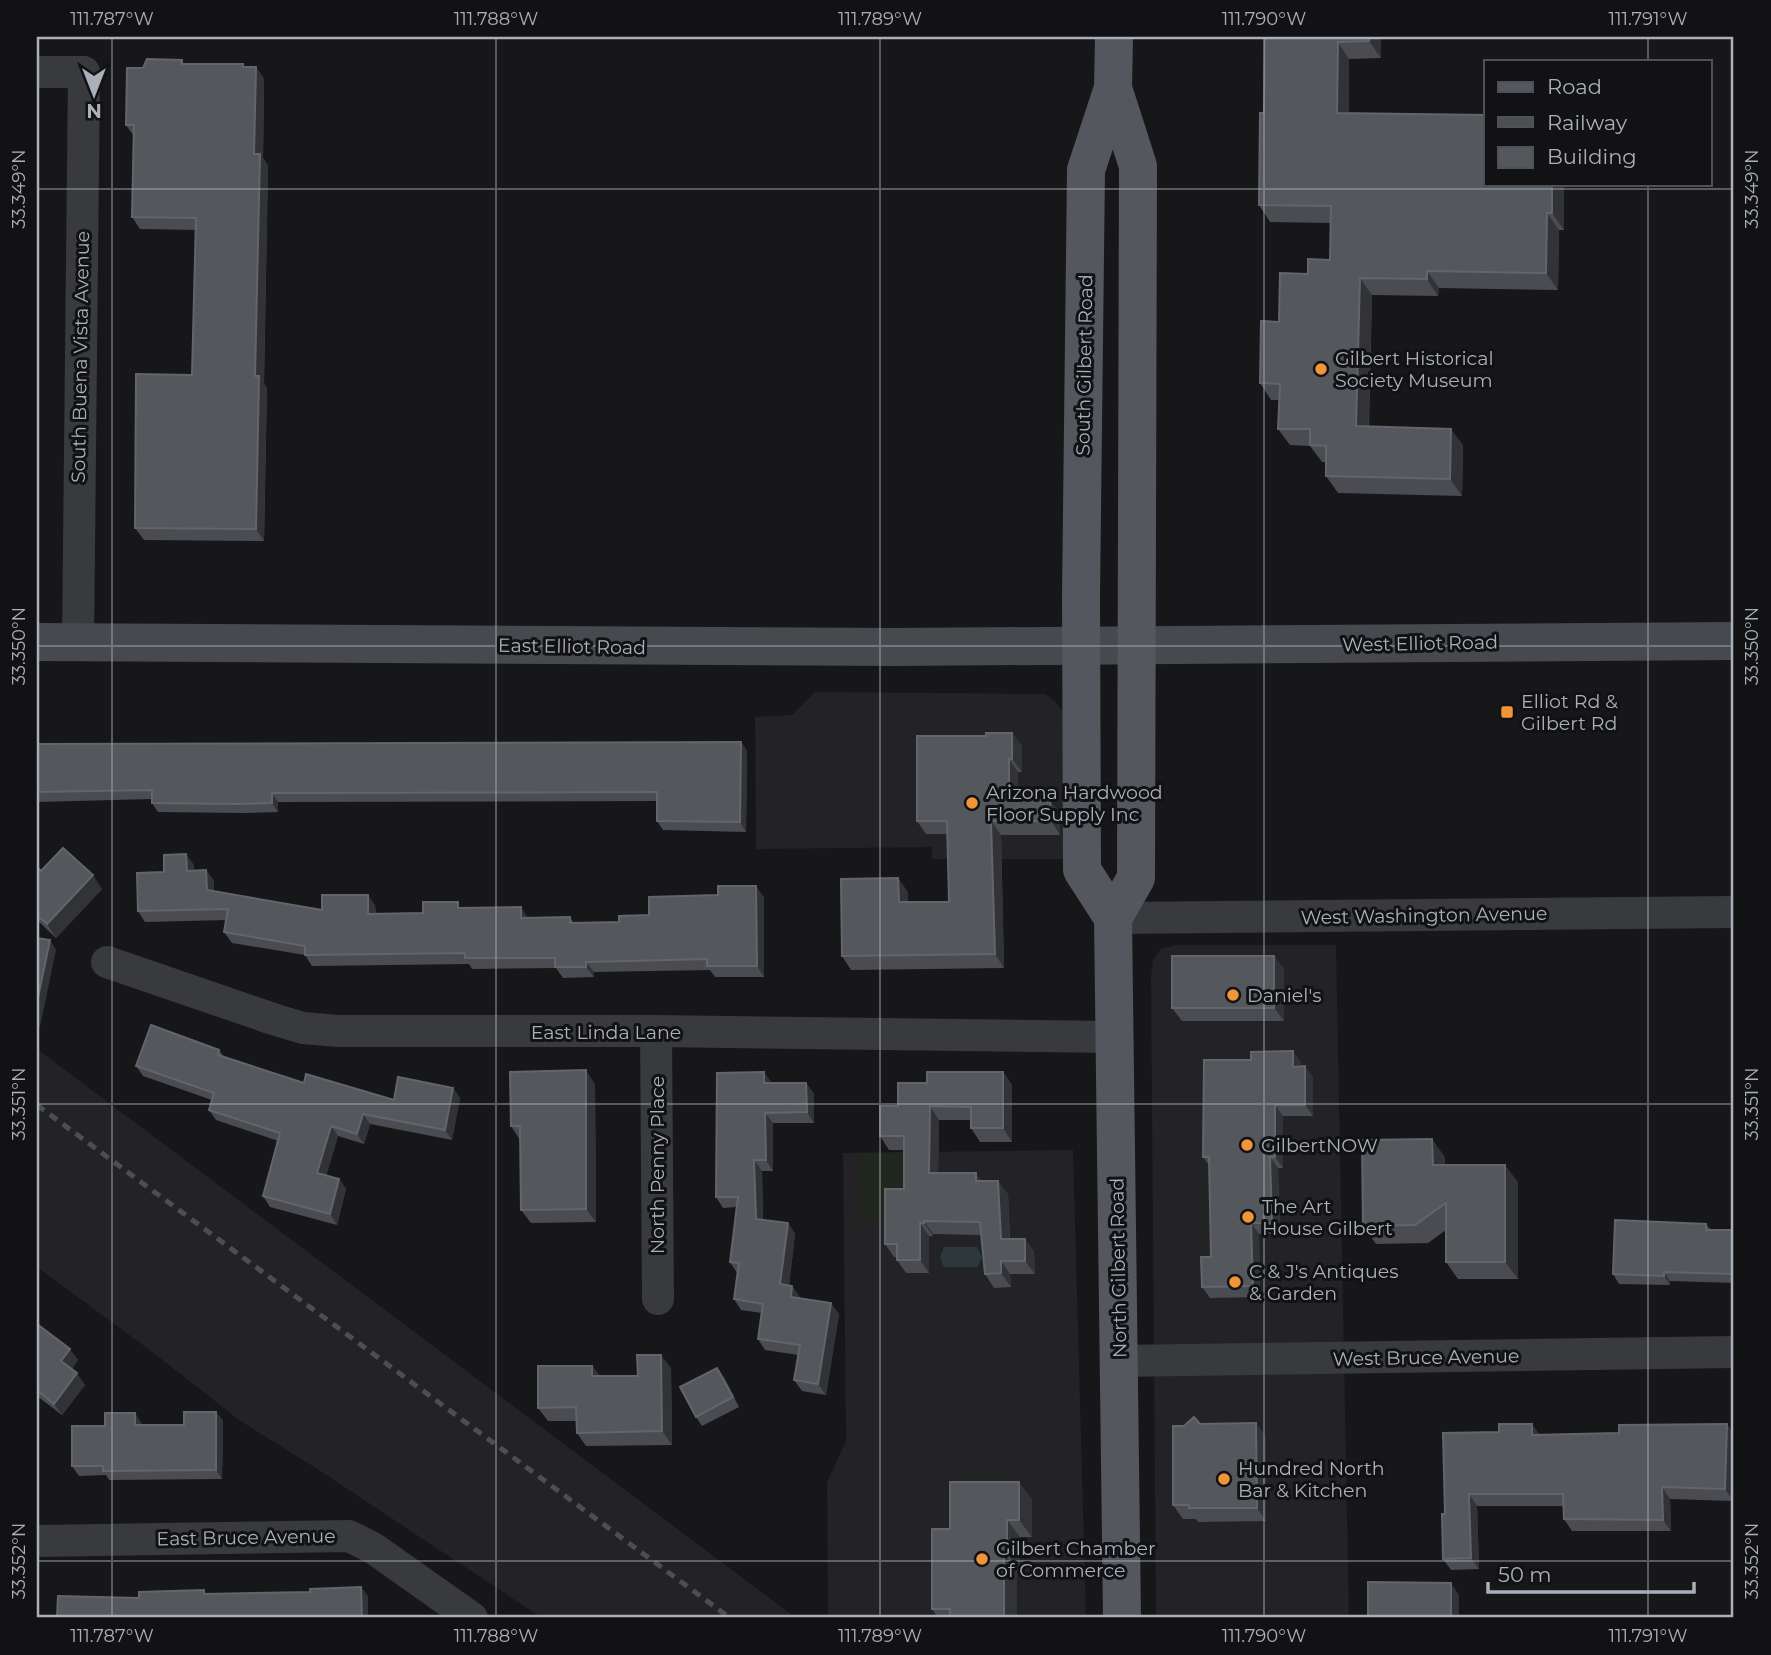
<svg xmlns="http://www.w3.org/2000/svg" width="1771" height="1655" viewBox="0 0 1771 1655" font-family="Montserrat,sans-serif">
<style>
.built{fill:#232326}
.green{fill:#1f271f}
.water{fill:#2d383d}
.lines{fill:none;stroke-linecap:round;stroke-linejoin:round}
.street{stroke:#383a3e;stroke-width:32}
.secondary{stroke:#46494e;stroke-width:38}
.primary{stroke:#54575d;stroke-width:38}
.rail{stroke:#4b4e53;stroke-width:5;stroke-dasharray:9 7;stroke-linecap:butt}
.wall{fill:#4a4c51}
.shaded-wall{fill:#313336}
.building{fill:#54575c;stroke:#62656b;stroke-width:2}
.ticks{fill:none;stroke:#a9b0b9;stroke-width:2;stroke-opacity:0.45}
.poi-dot{fill:#f09538;stroke:#121214;stroke-width:2.5}
.labels{text-anchor:middle;stroke-width:6;stroke-linejoin:round;paint-order:stroke}
.street-label{font-size:19px;fill:#a9b0b9;stroke:#121214}
.poi-label{font-size:19px;fill:#a9b0b9;stroke:#121214;text-anchor:start}
.neatline{fill:none;stroke:#a9b0b9;stroke-width:2.5}
.ticks-label{font-size:18px;text-anchor:middle;fill:#a9b0b9}
</style>
<rect width="100%" height="100%" fill="#171719"/>
<g class="built">
<polygon points="815,692 1045,694 1056,702 1063,712 1068,859 932,859 932,847 756,849 755,717 792,715"/>
<polygon points="1177,945 1336,945 1349,1618 1156,1618 1151,978 1153,959 1161,949"/>
<polygon points="37,1049 321,1262 796,1618 542,1618 322,1472 239,1420 155,1354 37,1267"/>
<polygon points="1073,1150 1086,1618 828,1618 827,1482 846,1441 843,1153"/>
</g>
<polygon class="green" points="932,1152 932,1219 861,1220 860,1153"/>
<path class="water" d="M944,1247H977L982,1257L977,1267H944C939,1257 940,1257 944,1247Z"/>
<g class="lines">
<g class="street">
<polyline points="37,72 84,72 78,642"/>
<polyline points="1113,918 1734,912"/>
<polyline points="107,962 273,1019 303,1028 338,1031 656,1031 1115,1037"/>
<polyline points="656,1031 658,1299"/>
<polyline points="1119,1361 1734,1352"/>
<polyline points="37,1541 349,1536 373,1548 472,1618"/>
</g>
<polyline class="secondary" points="37,642 894,647 1734,641"/>
<g class="primary">
<polyline points="1113,88 1138,166 1136,878 1113,918 1122,1618"/>
<polyline points="1113,918 1082,870 1081,596 1086,170 1113,88 1114,37"/>
</g>
<polyline class="rail" points="37,1105 730,1618"/>
</g>
<g class="wall">
<polygon points="1265,37 1381,37 1381,58 1349,59 1349,114 1486,184 1564,184 1564,230 1559,230 1558,290 1439,288 1438,296 1372,295 1369,427 1463,445 1462,496 1338,493 1326,476 1326,462 1322,462 1310,446 1290,445 1278,429 1279,400 1271,400 1260,383 1279,322 1308,274 1330,260 1331,223 1270,222 1259,205 1264,113"/>
<polygon points="185,64 243,64 245,67 256,67 264,79 263,158 268,166 264,384 267,388 264,541 144,540 135,528 192,375 196,230 140,229 132,217 133,135 126,125 143,68"/>
<polygon points="1012,733 1022,746 1022,772 1018,772 1018,800 1050,800 1060,814 1060,835 1001,835 1004,968 851,970 842,956 908,892 908,902 949,902 947,834 926,834 917,821 986,736"/>
<polygon points="741,742 747,751 746,832 663,830 657,821 657,801 278,802 278,812 244,813 158,812 152,803 152,799 37,802 37,744"/>
<polygon points="194,865 194,871 206,870 214,881 214,891 322,910 375,905 376,914 423,913 463,908 528,918 570,917 574,923 619,922 649,915 764,897 764,977 715,977 710,970 594,972 594,977 563,978 556,968 472,969 469,964 312,966 305,955 232,943 224,932 227,920 145,922 138,911 164,872"/>
<polygon points="37,867 41,871 102,889 56,938 37,920"/>
<polygon points="1274,956 1284,969 1284,1021 1182,1021 1172,1008"/>
<polygon points="219,1050 224,1057 304,1083 394,1100 453,1088 460,1098 452,1140 370,1124 364,1144 338,1136 326,1176 339,1179 346,1189 337,1225 270,1207 263,1196 278,1141 216,1120 209,1110 212,1100 143,1076 136,1066"/>
<polygon points="1301,1062 1301,1067 1313,1077 1313,1116 1283,1116 1283,1168 1278,1168 1280,1234 1259,1234 1260,1297 1210,1298 1202,1287 1211,1257 1209,1165 1203,1157"/>
<polygon points="1003,1072 1012,1085 1012,1142 980,1142 971,1128 971,1120 939,1120 938,1173 982,1181 1008,1194 1010,1239 1025,1239 1034,1252 1035,1274 1010,1274 1011,1287 994,1288 985,1274 981,1235 933,1234 933,1236 929,1236 929,1273 906,1273 897,1260 897,1257 894,1257 885,1244 904,1189 904,1150 889,1150 880,1136 898,1106 927,1083"/>
<polygon points="772,1083 806,1083 814,1094 814,1123 773,1123 773,1171 762,1171 763,1220 788,1223 795,1234 789,1285 792,1286 800,1298 839,1314 826,1395 802,1391 794,1380 798,1355 765,1350 758,1339 762,1313 741,1310 734,1299 737,1273 730,1262 736,1207 723,1208 716,1197"/>
<polygon points="595,1084 596,1222 531,1223 521,1210 520,1140 511,1126"/>
<polygon points="1445,1157 1445,1165 1518,1182 1518,1279 1458,1279 1446,1262 1446,1230 1428,1243 1376,1244 1363,1226"/>
<polygon points="1706,1224 1711,1230 1734,1230 1734,1283 1670,1281 1670,1285 1619,1284 1613,1274"/>
<polygon points="37,1324 78,1360 72,1369 85,1385 62,1415 37,1396"/>
<polygon points="592,1366 600,1376 638,1376 671,1368 672,1445 586,1446 577,1433 577,1421 548,1421 538,1408"/>
<polygon points="724,1377 739,1407 702,1426 696,1417"/>
<polygon points="216,1412 223,1421 222,1479 109,1480 106,1475 79,1476 72,1466 105,1426 135,1413 141,1423 141,1425 184,1425"/>
<polygon points="1200,1424 1266,1437 1266,1521 1198,1522 1196,1519 1183,1519 1173,1505 1184,1426"/>
<polygon points="1727,1424 1734,1435 1733,1501 1670,1499 1671,1531 1572,1531 1564,1519 1564,1506 1477,1506 1479,1569 1451,1570 1443,1559 1445,1514 1539,1435 1619,1433"/>
<polygon points="1032,1499 1032,1537 1020,1537 1020,1571 1017,1571 1017,1618 938,1618 932,1609 950,1529"/>
</g>
<g class="shaded-wall">
<polygon points="1369,37 1381,37 1381,58 1369,41"/>
<polygon points="1338,42 1349,59 1349,130 1337,113"/>
<polygon points="256,67 264,79 263,158 268,166 264,384 267,388 264,541 256,529 254,154"/>
<polygon points="1552,184 1564,184 1564,230 1552,213"/>
<polygon points="1547,213 1559,230 1558,290 1546,273"/>
<polygon points="1427,271 1439,288 1438,296 1427,279"/>
<polygon points="1360,278 1372,295 1368,443 1356,426"/>
<polygon points="1451,429 1463,445 1462,496 1450,479"/>
<polygon points="1012,733 1022,746 1022,772 1012,759"/>
<polygon points="741,742 747,751 746,832 740,822"/>
<polygon points="1009,759 1018,772 1018,814 1009,800"/>
<polygon points="272,793 278,802 278,812 272,803"/>
<polygon points="1050,800 1060,814 1060,835 1051,821"/>
<polygon points="991,821 1001,835 1004,968 995,954"/>
<polygon points="186,854 194,865 194,881 187,871"/>
<polygon points="206,870 214,881 214,901 207,890"/>
<polygon points="93,875 102,889 56,938 47,924"/>
<polygon points="898,878 908,892 908,915 899,902"/>
<polygon points="756,886 764,897 764,977 757,966"/>
<polygon points="368,895 375,905 376,925 368,914"/>
<polygon points="521,907 528,918 521,918"/>
<polygon points="50,940 56,950 40,1027 37,1023 37,1002"/>
<polygon points="1274,956 1284,969 1284,1021 1274,1008"/>
<polygon points="586,962 594,972 594,977 586,967"/>
<polygon points="1293,1051 1301,1062 1301,1078 1293,1067"/>
<polygon points="1305,1066 1313,1077 1313,1116 1305,1105"/>
<polygon points="586,1070 595,1084 596,1222 586,1209"/>
<polygon points="764,1072 772,1083 772,1094 764,1083"/>
<polygon points="1003,1072 1012,1085 1012,1142 1003,1128"/>
<polygon points="806,1083 814,1094 814,1123 807,1112"/>
<polygon points="453,1088 460,1098 452,1140 445,1130"/>
<polygon points="1275,1105 1283,1116 1283,1168 1275,1157"/>
<polygon points="930,1106 939,1120 938,1186 929,1173"/>
<polygon points="765,1113 773,1123 773,1171 766,1160"/>
<polygon points="363,1114 370,1124 364,1144 357,1134"/>
<polygon points="331,1126 338,1136 324,1183 317,1173"/>
<polygon points="1432,1139 1445,1157 1445,1182 1433,1165"/>
<polygon points="1270,1157 1278,1168 1280,1234 1272,1223"/>
<polygon points="754,1160 762,1171 763,1230 756,1219"/>
<polygon points="1505,1165 1518,1182 1518,1279 1505,1262"/>
<polygon points="976,1173 985,1186 976,1181"/>
<polygon points="339,1179 346,1189 337,1225 330,1214"/>
<polygon points="998,1181 1008,1194 1010,1252 1001,1239"/>
<polygon points="924,1221 933,1234 933,1236 924,1223"/>
<polygon points="788,1223 795,1234 788,1295 780,1284"/>
<polygon points="920,1223 929,1236 929,1273 920,1260"/>
<polygon points="1251,1223 1259,1234 1260,1297 1253,1286"/>
<polygon points="1025,1239 1034,1252 1035,1274 1025,1261"/>
<polygon points="1001,1261 1010,1274 1011,1287 1001,1273"/>
<polygon points="1664,1272 1670,1281 1670,1285 1664,1276"/>
<polygon points="792,1286 800,1297 799,1307 791,1297"/>
<polygon points="831,1303 839,1314 826,1395 818,1384"/>
<polygon points="70,1349 78,1360 69,1373 61,1361"/>
<polygon points="661,1355 671,1368 672,1445 662,1431"/>
<polygon points="592,1366 602,1379 592,1376"/>
<polygon points="717,1368 724,1377 739,1407 733,1397"/>
<polygon points="77,1373 85,1385 62,1415 54,1404"/>
<polygon points="216,1412 223,1421 222,1479 216,1470"/>
<polygon points="135,1413 141,1423 141,1434 135,1425"/>
<polygon points="1256,1423 1266,1437 1266,1521 1257,1508"/>
<polygon points="1532,1424 1540,1435 1532,1435"/>
<polygon points="1727,1424 1734,1435 1733,1501 1725,1489"/>
<polygon points="1019,1482 1032,1499 1032,1537 1019,1520"/>
<polygon points="1662,1487 1670,1499 1671,1531 1663,1520"/>
<polygon points="1469,1494 1477,1506 1479,1569 1471,1558"/>
<polygon points="1007,1520 1020,1537 1020,1571 1007,1553"/>
<polygon points="1004,1553 1017,1571 1017,1618 1004,1618"/>
<polygon points="1451,1583 1459,1595 1459,1618 1451,1618"/>
<polygon points="361,1587 368,1596 368,1618 362,1618"/>
</g>
<g class="building">
<polygon points="1265,37 1369,37 1369,41 1338,42 1337,113 1486,115 1486,184 1552,184 1552,213 1547,213 1546,273 1427,271 1427,279 1360,278 1356,426 1451,429 1450,479 1326,476 1326,446 1310,445 1310,429 1278,429 1280,384 1260,383 1261,321 1279,322 1280,273 1308,274 1308,259 1330,260 1331,206 1259,205 1260,113 1264,113"/>
<polygon points="147,59 182,60 182,64 243,64 243,67 256,67 254,154 260,154 255,376 259,376 256,529 135,528 136,374 192,375 196,218 132,217 134,125 126,125 127,68 143,68"/>
<polygon points="986,733 1012,733 1012,759 1009,759 1009,800 1050,800 1051,821 991,821 995,954 842,956 841,879 898,878 899,902 949,902 947,821 917,821 917,736 986,736"/>
<polygon points="741,742 740,822 657,821 657,792 272,793 272,803 237,804 152,803 152,790 37,792 37,744"/>
<polygon points="63,848 93,875 47,924 37,915 37,867 41,871"/>
<polygon points="186,854 187,871 206,870 207,890 322,910 322,895 368,895 368,914 423,913 423,902 458,902 458,908 521,907 521,918 570,917 570,923 619,922 619,916 649,915 649,897 718,895 718,886 756,886 757,966 707,966 707,959 586,962 586,967 555,967 555,958 465,958 465,953 305,955 305,946 224,932 228,909 138,911 137,873 164,872 164,855"/>
<polygon points="37,938 50,940 37,1002"/>
<rect x="1172" y="956" width="102" height="52"/>
<polygon points="151,1025 219,1050 218,1055 304,1083 306,1074 394,1100 398,1077 453,1088 445,1130 363,1114 357,1134 331,1126 317,1173 339,1179 330,1214 263,1196 280,1133 209,1110 214,1093 136,1066"/>
<polygon points="1293,1051 1293,1067 1305,1066 1305,1105 1275,1105 1275,1157 1270,1157 1272,1223 1251,1223 1253,1286 1202,1287 1201,1257 1211,1257 1209,1157 1203,1157 1204,1060 1251,1060 1251,1052"/>
<polygon points="586,1070 586,1209 521,1210 520,1126 511,1126 510,1072"/>
<polygon points="764,1072 764,1083 806,1083 807,1112 765,1113 766,1160 754,1160 756,1219 788,1223 780,1284 792,1286 791,1297 831,1303 818,1384 794,1380 800,1345 758,1339 763,1304 734,1299 739,1263 730,1262 738,1197 716,1197 717,1073"/>
<polygon points="927,1072 1003,1072 1003,1128 971,1128 971,1107 930,1106 929,1173 976,1173 976,1181 998,1181 1001,1239 1025,1239 1025,1261 1001,1261 1001,1273 985,1274 980,1222 924,1221 924,1223 920,1223 920,1260 897,1260 897,1244 885,1244 885,1189 904,1189 904,1136 880,1136 880,1106 898,1106 898,1083 927,1083"/>
<polygon points="1432,1139 1433,1165 1505,1165 1505,1262 1446,1262 1446,1203 1415,1225 1363,1226 1362,1140"/>
<polygon points="1615,1220 1706,1224 1706,1230 1734,1230 1734,1274 1664,1272 1664,1276 1613,1274"/>
<polygon points="37,1324 70,1349 61,1361 77,1373 54,1404 37,1390"/>
<polygon points="637,1355 661,1355 662,1431 577,1433 576,1407 538,1408 538,1366 592,1366 592,1376 638,1376"/>
<polygon points="717,1368 733,1397 696,1417 680,1387"/>
<polygon points="184,1412 216,1412 216,1470 103,1471 103,1466 72,1466 72,1426 105,1426 105,1413 135,1413 135,1425 184,1425"/>
<polygon points="1194,1417 1200,1424 1256,1423 1257,1508 1189,1508 1189,1505 1173,1505 1173,1426 1184,1426"/>
<polygon points="1499,1424 1532,1424 1532,1435 1619,1433 1619,1425 1727,1424 1725,1489 1662,1487 1663,1520 1564,1519 1563,1494 1469,1494 1471,1558 1443,1559 1442,1514 1445,1514 1443,1433 1499,1432"/>
<polygon points="950,1482 1019,1482 1019,1520 1007,1520 1007,1553 1004,1553 1004,1618 950,1618 950,1609 932,1609 932,1529 950,1529"/>
<polygon points="1368,1582 1451,1583 1451,1618 1368,1618"/>
<polygon points="361,1587 362,1618 57,1618 58,1596 139,1598 139,1592 204,1590 204,1594 310,1592 310,1589"/>
</g>
<path class="ticks" d="M112,37V1618M496,37V1618M880,37V1618M1264,37V1618M1648,37V61M1648,184V1618M37,189H1734M37,646H1734M37,1104H1734M37,1561H1734"/>
<g class="poi-dot">
<circle cx="1321" cy="369" r="7"/>
<rect x="1500" y="705" width="14" height="14" rx="3.5"/>
<circle cx="972" cy="803" r="7"/>
<circle cx="1233" cy="995" r="7"/>
<circle cx="1247" cy="1145" r="7"/>
<circle cx="1248" cy="1217" r="7"/>
<circle cx="1235" cy="1282" r="7"/>
<circle cx="1224" cy="1479" r="7"/>
<circle cx="982" cy="1559" r="7"/>
</g>
<g class="labels">
<g class="street-label">
<text transform="translate(80 357) rotate(-89)" y="7">South Buena Vista Avenue</text>
<text transform="translate(1084 365) rotate(-89)" y="7">South Gilbert Road</text>
<text transform="translate(1420 643) rotate(-1)" y="7">West Elliot Road</text>
<text transform="translate(572 646) rotate(1)" y="7">East Elliot Road</text>
<text transform="translate(1424 915) rotate(-1)" y="7">West Washington Avenue</text>
<text x="606" y="1039">East Linda Lane</text>
<text transform="translate(657 1165) rotate(-90)" y="7">North Penny Place</text>
<text transform="translate(1118 1268) rotate(-91)" y="7">North Gilbert Road</text>
<text transform="translate(1426 1357) rotate(-1)" y="7">West Bruce Avenue</text>
<text transform="translate(246 1537) rotate(-1)" y="7">East Bruce Avenue</text>
</g>
<g class="poi-label">
<text x="1335" y="365">Gilbert Historical<tspan x="1335" dy="22">Society Museum</tspan></text>
<text x="1521" y="708">Elliot Rd &amp;<tspan x="1521" dy="22">Gilbert Rd</tspan></text>
<text x="986" y="799">Arizona Hardwood<tspan x="986" dy="22">Floor Supply Inc</tspan></text>
<text x="1247" y="1002">Daniel's</text>
<text x="1261" y="1152">GilbertNOW</text>
<text x="1262" y="1213">The Art<tspan x="1262" dy="22">House Gilbert</tspan></text>
<text x="1249" y="1278">C &amp; J's Antiques<tspan x="1249" dy="22">&amp; Garden</tspan></text>
<text x="1238" y="1475">Hundred North<tspan x="1238" dy="22">Bar &amp; Kitchen</tspan></text>
<text x="996" y="1555">Gilbert Chamber<tspan x="996" dy="22">of Commerce</tspan></text>
</g>
</g>
<rect width="1771" height="1655" fill="none" stroke="#121214" stroke-width="77"/>
<rect x="1484" y="60" width="228" height="126" fill="#121214" stroke="#4e5156" stroke-width="2"/>
<rect x="1498" y="82" width="35" height="10" fill="#54575d" stroke="#4e5156" stroke-width="2"/>
<text x="1547" y="94" font-size="21" fill="#a9b0b9">Road</text>
<rect x="1498" y="117" width="35" height="10" fill="#4b4e53" stroke="#4e5156" stroke-width="2"/>
<text x="1547" y="130" font-size="21" fill="#a9b0b9">Railway</text>
<rect x="1498" y="147" width="35" height="21" fill="#54575c" stroke="#4e5156" stroke-width="2"/>
<text x="1547" y="164" font-size="21" fill="#a9b0b9">Building</text>
<g transform="translate(94 94) rotate(180)" stroke="#121214" stroke-width="5" paint-order="stroke">
<path d="M0-5L12 26L0 18L-12 26Z" fill="#a9b0b9"/>
<text y="-10" font-size="19" font-weight="bold" text-anchor="middle" fill="#a9b0b9">N</text>
</g>
<path d="M1488 1582v10h206v-10" fill="none" stroke="#a9b0b9" stroke-width="3.5"/>
<text x="1498" y="1582" font-size="21" fill="#a9b0b9" stroke="#121214" stroke-width="5" paint-order="stroke">50 m</text>
<rect x="38" y="38" width="1694" height="1578" class="neatline"/>
<g class="ticks-label">
<text x="112" y="25">111.787°W</text>
<text x="496" y="25">111.788°W</text>
<text x="880" y="25">111.789°W</text>
<text x="1264" y="25">111.790°W</text>
<text x="1648" y="25">111.791°W</text>
<text transform="translate(1752 189) rotate(-90)" y="6">33.349°N</text>
<text transform="translate(19 189) rotate(-90)" y="6">33.349°N</text>
<text transform="translate(1752 646) rotate(-90)" y="6">33.350°N</text>
<text transform="translate(19 646) rotate(-90)" y="6">33.350°N</text>
<text transform="translate(1752 1104) rotate(-90)" y="6">33.351°N</text>
<text transform="translate(19 1104) rotate(-90)" y="6">33.351°N</text>
<text transform="translate(1752 1561) rotate(-90)" y="6">33.352°N</text>
<text transform="translate(19 1561) rotate(-90)" y="6">33.352°N</text>
<text x="112" y="1642">111.787°W</text>
<text x="496" y="1642">111.788°W</text>
<text x="880" y="1642">111.789°W</text>
<text x="1264" y="1642">111.790°W</text>
<text x="1648" y="1642">111.791°W</text>
</g>
</svg>
